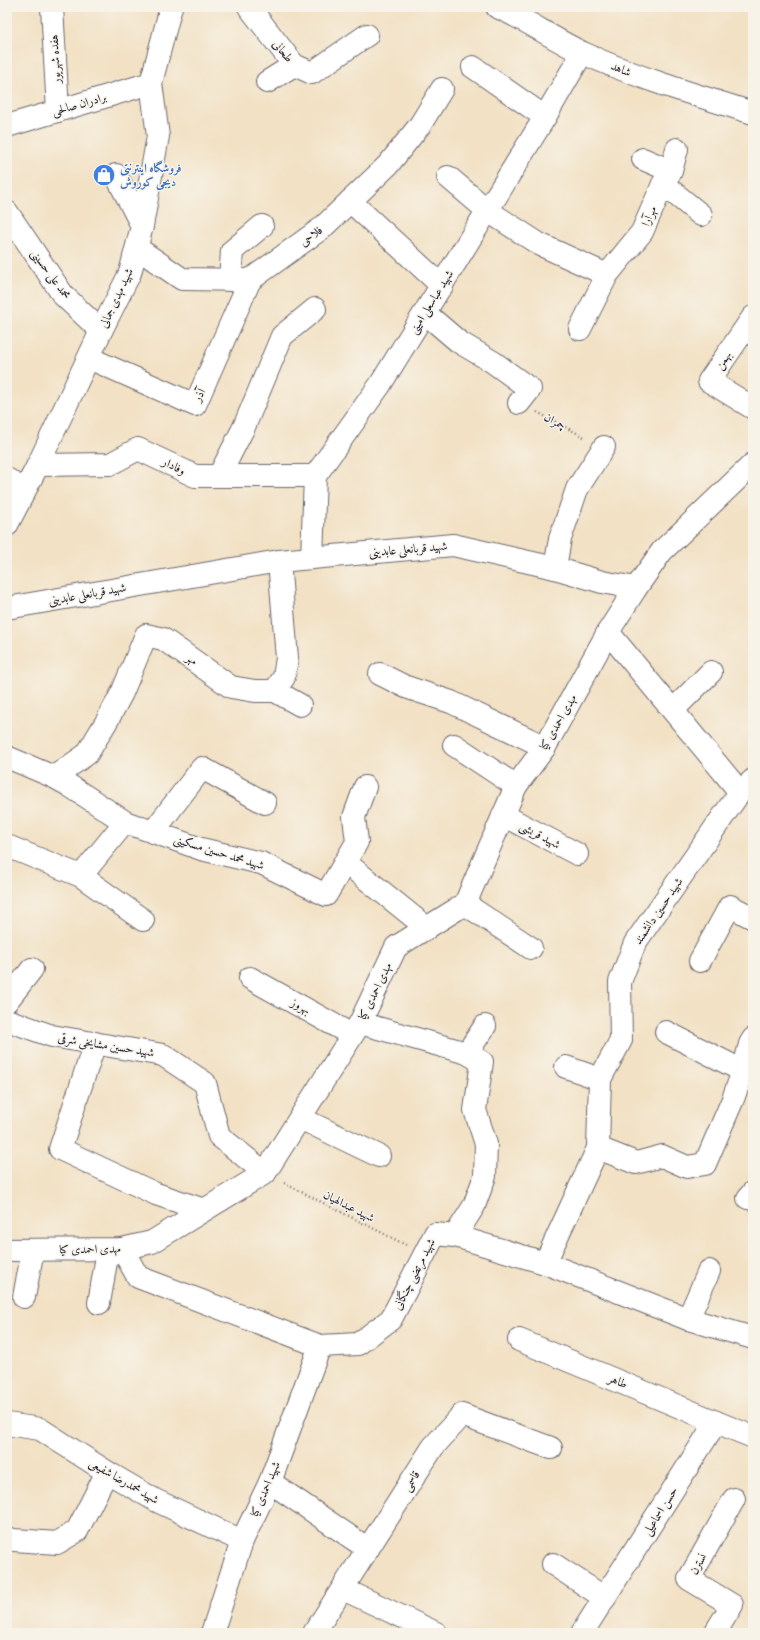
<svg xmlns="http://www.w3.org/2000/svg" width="760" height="1640" viewBox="0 0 760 1640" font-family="Vollkorn,Amiri,serif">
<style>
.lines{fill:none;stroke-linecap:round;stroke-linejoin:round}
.minor-casing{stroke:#6b656b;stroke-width:24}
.path{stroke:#6b656b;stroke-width:2.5;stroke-dasharray:1 3;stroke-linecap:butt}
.minor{stroke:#fff;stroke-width:22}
.labels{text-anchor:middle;stroke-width:3;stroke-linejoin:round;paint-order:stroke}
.street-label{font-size:12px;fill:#22223b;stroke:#f7f3e8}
.shop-label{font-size:12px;font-weight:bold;fill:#366cbe;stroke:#f7f3e8;text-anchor:start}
</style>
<rect width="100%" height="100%" fill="#f7f3e8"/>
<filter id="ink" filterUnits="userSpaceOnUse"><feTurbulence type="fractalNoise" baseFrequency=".025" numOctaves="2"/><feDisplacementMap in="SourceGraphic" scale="8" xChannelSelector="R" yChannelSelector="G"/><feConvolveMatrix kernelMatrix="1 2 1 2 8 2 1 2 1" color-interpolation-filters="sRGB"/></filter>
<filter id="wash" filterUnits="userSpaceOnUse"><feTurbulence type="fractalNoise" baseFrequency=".012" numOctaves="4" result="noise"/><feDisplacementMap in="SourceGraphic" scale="16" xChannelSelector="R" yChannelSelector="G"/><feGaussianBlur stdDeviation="0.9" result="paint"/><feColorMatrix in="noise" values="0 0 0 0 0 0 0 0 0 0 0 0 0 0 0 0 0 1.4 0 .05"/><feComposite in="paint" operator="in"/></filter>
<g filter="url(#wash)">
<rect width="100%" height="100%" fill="#f2e1c4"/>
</g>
<g filter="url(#ink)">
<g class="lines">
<g class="minor-casing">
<g id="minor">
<polyline points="52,7 58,111"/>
<polyline points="249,7 294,65 312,73 367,35"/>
<path d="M497,7C527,20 553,39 583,53C638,78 695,95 753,113"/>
<polyline points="473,67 545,117"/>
<polyline points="267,82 294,65"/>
<polyline points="7,126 151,83"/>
<polyline points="643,159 671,171"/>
<polyline points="116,175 142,226"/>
<polyline points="448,177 488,211 539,244 607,275"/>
<polyline points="663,184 701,215"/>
<polyline points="350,201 442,286"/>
<polyline points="7,212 63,295 101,331"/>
<polyline points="137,248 182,279 250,280 322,228 388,165 420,125 442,89"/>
<polyline points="230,280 232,251 262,226"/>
<polyline points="425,313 459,342 493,362 530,389 519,403"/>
<polyline points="753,317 709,381 753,408"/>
<polyline points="580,329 607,275 642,232 663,184 671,171 677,149"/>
<polyline points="89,358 195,405 250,280"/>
<polyline points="38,465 110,464 138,449 195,476 315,476"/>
<polyline points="219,476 244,427 282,336 315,309"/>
<polyline points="7,479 24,491"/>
<polyline points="7,525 38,465 101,331 130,273 142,226 158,136 151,83 171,7"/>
<polyline points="312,558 315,476 380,385 545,117 582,53"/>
<polyline points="555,568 560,539 577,489 604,447"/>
<polyline points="7,608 279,561 453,545 555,568 602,582 636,588 662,551 753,464"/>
<polyline points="608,632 740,792"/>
<polyline points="380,674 406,687 451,702 545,747"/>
<polyline points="275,691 300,705"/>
<polyline points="673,710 711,672"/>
<polyline points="454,745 516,786"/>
<polyline points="7,757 54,777 70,786 125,822 201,849 261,863 326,895 357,842 354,817 365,787"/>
<polyline points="54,777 87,754 108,719 122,693 146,635 163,639 231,687 255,691 275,691 284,677 287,658 279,561"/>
<polyline points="503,815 577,854"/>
<polyline points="153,832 202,768 265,803"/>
<polyline points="7,846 81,876 143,920"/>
<polyline points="345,862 427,928"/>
<polyline points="81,876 125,822"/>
<polyline points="465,904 531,948"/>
<polyline points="700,961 730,906 753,918"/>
<polyline points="250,978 352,1035"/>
<polyline points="7,1001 32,969"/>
<polyline points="7,1020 52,1036 163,1055 205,1083 219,1136 265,1173"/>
<polyline points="360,1023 467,1053 482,1062 475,1110 486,1144 485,1176 474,1206 455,1236"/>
<polyline points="666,1032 743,1071"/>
<polyline points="95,1043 60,1149 156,1194 204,1210"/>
<polyline points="467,1053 485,1026"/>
<polyline points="566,1067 600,1079"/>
<polyline points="300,1118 379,1156"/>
<polyline points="598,1148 636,1163 662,1156 687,1167 705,1164 733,1099 743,1071 750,1044 753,1039"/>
<polyline points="753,1192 748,1198 753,1199"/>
<polyline points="122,1249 138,1277 320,1346 358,1344 391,1319 435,1234 455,1236 545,1263 688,1319 753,1338"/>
<polyline points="7,1250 122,1249 152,1242 265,1173 360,1023 396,947 465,904 516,786 545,747 608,632 636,588"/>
<polyline points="545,1263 598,1148 600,1079 621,1040 620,982 635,943 740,792 753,780"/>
<polyline points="24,1297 33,1250"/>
<polyline points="99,1303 108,1250"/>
<polyline points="688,1319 709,1271"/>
<polyline points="519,1340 716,1422"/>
<polyline points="7,1424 40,1429 107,1472 155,1500 242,1541"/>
<polyline points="270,1482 368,1549"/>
<polyline points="7,1538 14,1540 57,1543 77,1531 107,1472"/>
<polyline points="553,1564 605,1598"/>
<polyline points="343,1589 436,1633"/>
<polyline points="212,1633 242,1541 270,1482 320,1346"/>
<polyline points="314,1633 433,1447 462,1415 551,1448"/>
<polyline points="582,1633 716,1422 753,1437"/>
<polyline points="715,1633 732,1605 689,1579 734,1499"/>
</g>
</g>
<g class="path">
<polyline points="537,412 586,438"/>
<polyline points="284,1183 406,1245"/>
</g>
<use href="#minor" class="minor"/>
</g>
</g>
<defs>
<g id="shop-disc" transform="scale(1.15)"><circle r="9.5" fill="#3f7fe0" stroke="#f7f3e8"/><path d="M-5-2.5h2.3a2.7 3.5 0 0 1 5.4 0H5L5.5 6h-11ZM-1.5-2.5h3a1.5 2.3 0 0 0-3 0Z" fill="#fff"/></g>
</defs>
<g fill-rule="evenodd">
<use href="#shop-disc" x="104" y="175"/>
</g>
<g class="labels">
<g class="street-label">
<text transform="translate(283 51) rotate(51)" y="4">طحانی</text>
<text transform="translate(55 59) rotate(-93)" y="4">هفده شهریور</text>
<text transform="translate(621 69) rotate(23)" y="4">شاهد</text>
<text transform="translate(79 104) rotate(-16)" y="4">برادران صالحی</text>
<text transform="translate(649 216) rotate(-66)" y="4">مهرآرا</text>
<text transform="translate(311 236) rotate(-37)" y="4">فلاحی</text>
<text transform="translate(51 274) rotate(54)" y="4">محمد علی حسینی</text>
<text transform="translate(116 298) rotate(-65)" y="4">شهید مهدی جمالی</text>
<text transform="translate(431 302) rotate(-58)" y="4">شهید عباسعلی امینی</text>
<text transform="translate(723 360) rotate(-55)" y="4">بهمن</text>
<text transform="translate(199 395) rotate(-61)" y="4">آذر</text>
<text transform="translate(555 421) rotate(28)" y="4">چمران</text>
<text transform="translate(174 466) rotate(26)" y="4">وفادار</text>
<text transform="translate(408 549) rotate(-5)" y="4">شهید قربانعلی عابدینی</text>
<text transform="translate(87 594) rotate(-10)" y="4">شهید قربانعلی عابدینی</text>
<text transform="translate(192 659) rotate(35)" y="4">مهر</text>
<text transform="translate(558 722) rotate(-60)" y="4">مهدی احمدی کیا</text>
<text transform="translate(540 835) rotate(28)" y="4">شهید قریشی</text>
<text transform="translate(219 852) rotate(17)" y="4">شهید محمد حسین مسکینی</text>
<text transform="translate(658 911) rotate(-56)" y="4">شهید حسین دانشمند</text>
<text transform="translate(375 991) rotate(-64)" y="4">مهدی احمدی کیا</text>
<text transform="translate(301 1006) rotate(29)" y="4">بهروز</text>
<text transform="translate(106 1045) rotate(9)" y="4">شهید حسین مشایخی شرقی</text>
<text transform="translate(349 1206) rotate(27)" y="4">شهید عبدالهیان</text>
<text transform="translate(90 1249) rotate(-1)" y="4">مهدی احمدی کیا</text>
<text transform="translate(414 1274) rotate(-63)" y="4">شهید مرتضی چنگانی</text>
<text transform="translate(618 1381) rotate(23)" y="4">طاهر</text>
<text transform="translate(124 1481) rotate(30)" y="4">شهید محمدرضا شفیعی</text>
<text transform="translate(411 1481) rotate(-58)" y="4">قاسمی</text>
<text transform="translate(265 1489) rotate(-67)" y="4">شهید احمدی کیا</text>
<text transform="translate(660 1511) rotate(-58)" y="4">حسن اسماعیلی</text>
<text transform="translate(698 1564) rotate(-62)" y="4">نسترن</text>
</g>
<g class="shop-label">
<text x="120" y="172">فروشگاه اینترنتی<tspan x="120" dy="14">دیجی کوروش</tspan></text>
</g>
</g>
<rect width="760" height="1640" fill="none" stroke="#f7f3e8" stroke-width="24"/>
</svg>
